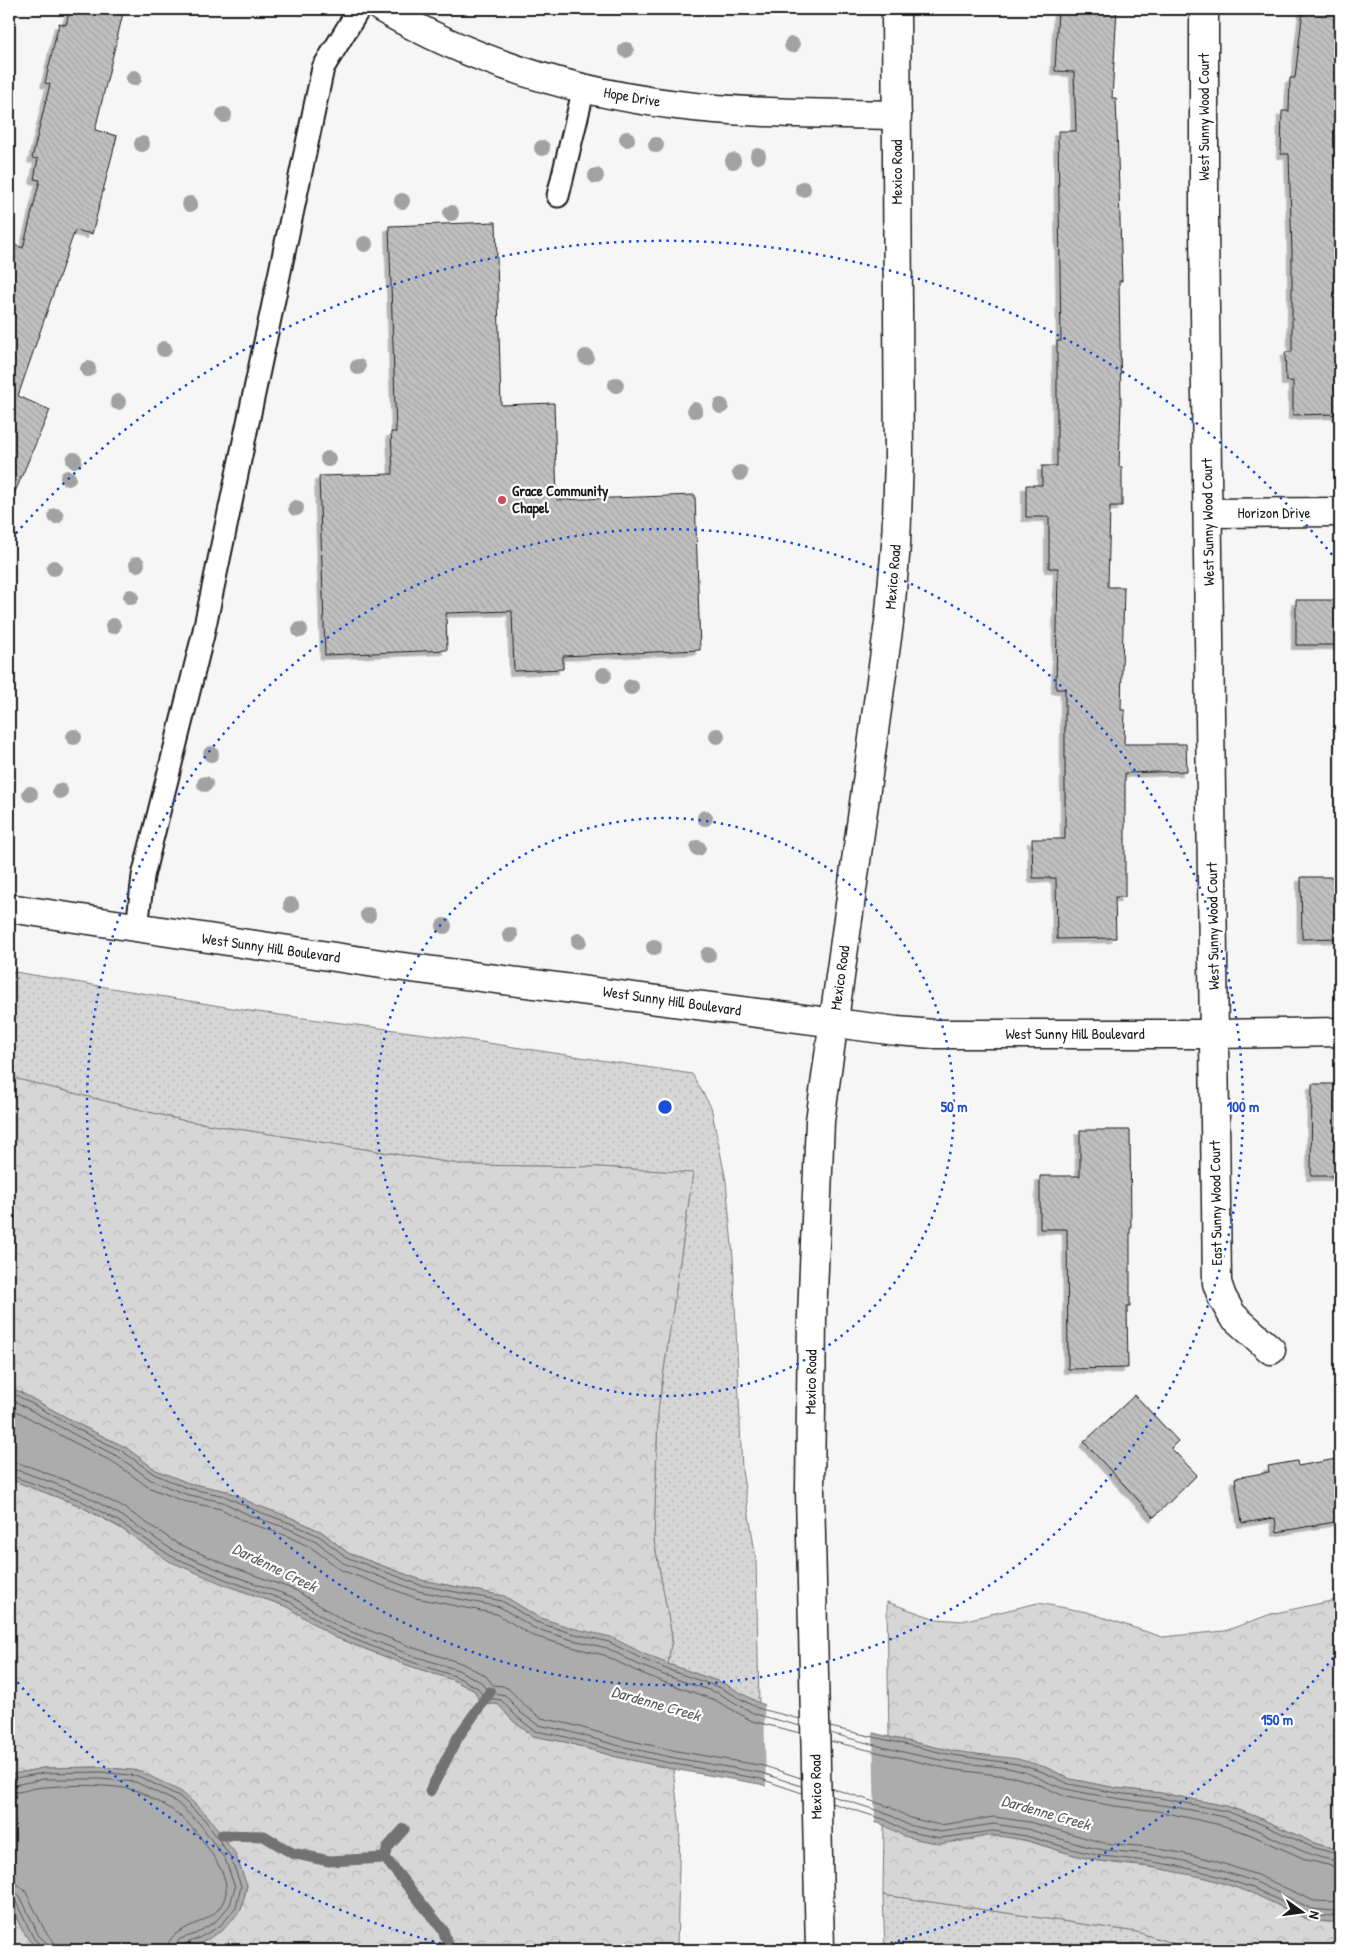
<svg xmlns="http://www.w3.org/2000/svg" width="1349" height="1959" viewBox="0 0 1349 1959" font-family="'Patrick Hand',sans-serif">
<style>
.grass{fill:url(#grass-dots);stroke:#797979}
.forest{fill:url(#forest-crowns);stroke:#797979}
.water{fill:#acacac;stroke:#727272}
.pier{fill:#f6f6f6}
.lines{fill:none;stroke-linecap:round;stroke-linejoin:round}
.shore{stroke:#565656;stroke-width:1}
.stream{stroke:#727272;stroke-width:11}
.building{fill:url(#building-back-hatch);stroke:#1c1c1c;filter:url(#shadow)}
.service-casing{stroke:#1c1c1c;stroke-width:25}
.minor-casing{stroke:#1c1c1c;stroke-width:31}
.tertiary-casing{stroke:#1c1c1c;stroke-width:31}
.primary-casing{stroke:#1c1c1c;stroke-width:31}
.service{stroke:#fff;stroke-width:21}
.minor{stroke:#fff;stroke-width:28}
.tertiary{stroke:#fff;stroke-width:28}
.primary{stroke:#fff;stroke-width:28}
.tree{fill:#a2a2a2}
.ring{fill:none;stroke:#1d4ed8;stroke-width:2.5;stroke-dasharray:2.5 5}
.poi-dot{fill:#d1495b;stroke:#fff;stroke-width:2}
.labels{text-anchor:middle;stroke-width:4.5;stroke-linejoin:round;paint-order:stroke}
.street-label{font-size:15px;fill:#1c1c1c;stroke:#fff}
.poi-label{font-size:15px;font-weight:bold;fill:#1c1c1c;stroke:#fff;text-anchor:start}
.water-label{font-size:16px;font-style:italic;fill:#5d5d5d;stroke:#fff}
.centre{fill:#1d4ed8;stroke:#fff;stroke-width:2.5}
.ring-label{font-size:15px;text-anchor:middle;font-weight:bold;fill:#1d4ed8;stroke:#fff;stroke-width:4.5;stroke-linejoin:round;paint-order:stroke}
</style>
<defs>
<pattern id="grass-dots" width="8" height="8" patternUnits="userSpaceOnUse" patternTransform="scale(1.25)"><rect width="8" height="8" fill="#d6d6d6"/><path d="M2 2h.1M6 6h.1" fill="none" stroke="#b7b7b7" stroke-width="1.8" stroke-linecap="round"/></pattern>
<pattern id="forest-crowns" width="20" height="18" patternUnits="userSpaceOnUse" patternTransform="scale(1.25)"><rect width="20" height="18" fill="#d6d6d6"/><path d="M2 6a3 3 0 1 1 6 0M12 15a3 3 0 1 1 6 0" fill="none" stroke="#b7b7b7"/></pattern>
<pattern id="building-back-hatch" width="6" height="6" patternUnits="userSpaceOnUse" patternTransform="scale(1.25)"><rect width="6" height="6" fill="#c0c0c0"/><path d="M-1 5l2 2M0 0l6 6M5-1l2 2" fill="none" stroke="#a4a4a4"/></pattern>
<filter id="shadow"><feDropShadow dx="-4.5" dy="4.5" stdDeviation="0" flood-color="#0004"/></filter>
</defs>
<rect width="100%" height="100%" fill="#f6f6f6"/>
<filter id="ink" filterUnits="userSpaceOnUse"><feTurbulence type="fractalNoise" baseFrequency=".02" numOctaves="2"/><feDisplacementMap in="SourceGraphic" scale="10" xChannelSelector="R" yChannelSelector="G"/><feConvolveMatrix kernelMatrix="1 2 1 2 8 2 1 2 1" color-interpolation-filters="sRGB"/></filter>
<g filter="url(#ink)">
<g class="grass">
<polygon points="9,971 250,1011 448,1037 692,1074 711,1107 726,1181 733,1257 742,1470 756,1559 759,1703 723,1683 668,1664 672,1637 654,1541 658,1410 693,1173 599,1167 465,1165 181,1120 9,1077"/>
<polygon points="883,1895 1137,1932 1194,1950 885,1950"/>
</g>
<g class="forest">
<polygon points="9,1077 181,1120 465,1165 599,1167 693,1173 658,1410 654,1541 672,1637 668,1664 538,1617 504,1596 421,1580 348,1553 322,1532 292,1518 256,1505 227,1491 188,1483 156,1470 125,1447 82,1426 9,1386"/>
<polygon points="9,1479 78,1505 225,1585 288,1607 334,1637 407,1665 453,1680 475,1691 481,1704 498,1704 513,1721 533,1736 565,1742 613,1756 673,1769 680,1827 677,1950 179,1950 199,1944 241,1910 247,1886 235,1854 140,1771 101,1767 43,1768 9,1775"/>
<polygon points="1340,1599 1340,1850 1314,1843 1255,1816 1226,1806 1161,1793 1116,1788 1070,1779 1045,1767 953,1751 889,1737 887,1602 936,1619 962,1621 1038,1603 1087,1612 1162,1637 1225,1631 1271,1614"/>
<path d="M884,1825C911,1840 932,1845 963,1841C973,1840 984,1835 993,1836C1022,1836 1050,1849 1078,1856C1109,1865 1143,1865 1175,1871C1201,1876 1227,1883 1252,1893C1280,1904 1308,1927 1340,1921V1950H1194L1137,1932L883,1895Z"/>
<path d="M9,1895C14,1914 23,1938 39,1950H9Z"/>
</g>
<g class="water">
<polygon points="9,1386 82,1426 125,1447 156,1470 188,1483 227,1491 256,1505 292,1518 322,1532 348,1553 421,1580 504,1596 538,1617 572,1628 611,1637 642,1653 668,1664 723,1683 759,1703 889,1737 953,1751 1018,1759 1045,1767 1070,1779 1116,1788 1161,1793 1226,1806 1255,1816 1314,1843 1340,1850 1340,1921 1332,1922 1309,1920 1252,1893 1207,1878 1146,1866 1101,1861 1078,1856 1025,1840 992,1835 940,1844 903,1836 884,1825 760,1784 673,1769 613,1756 565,1742 533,1736 513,1721 498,1704 480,1704 475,1691 453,1680 407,1665 334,1637 288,1607 225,1585 169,1561 116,1525 78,1505 9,1479"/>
<path d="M101,1767L140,1771L182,1792L208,1816L235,1854L247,1885L241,1910L223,1930L199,1944L179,1950H39C23,1938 14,1914 9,1895V1775L43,1768Z"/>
</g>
<polygon class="pier" points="764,1702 873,1730 875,1825 766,1789"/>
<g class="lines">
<g class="shore">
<polyline points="9,1391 79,1430 122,1451 154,1474 187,1488 225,1496 254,1510 290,1523 319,1536 346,1557 420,1585 502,1601 536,1622 571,1633 609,1642 640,1658 666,1669 721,1688 757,1708 800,1719"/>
<polyline points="9,1398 77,1436 119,1457 151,1480 185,1494 223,1502 251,1516 287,1528 316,1541 343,1563 418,1591 500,1607 534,1628 569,1639 607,1648 637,1664 664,1675 718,1693 755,1714 800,1726"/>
<polyline points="9,1407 73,1442 115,1463 148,1487 183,1501 221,1509 248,1523 285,1535 312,1548 341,1570 416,1598 497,1614 531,1635 567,1646 604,1655 634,1670 661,1681 715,1700 752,1721 800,1733"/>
<polyline points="9,1461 28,1466 86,1488 126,1509 178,1544 232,1567 295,1590 343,1620 414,1648 461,1663 486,1676 493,1685 503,1686 509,1689 526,1707 541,1718 569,1724 618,1738 677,1751 764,1766 801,1778"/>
<polyline points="9,1468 26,1473 83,1494 122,1516 174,1551 229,1574 292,1597 339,1627 411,1655 458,1670 481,1682 488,1692 505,1695 521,1713 538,1725 567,1731 616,1745 675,1758 762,1773 801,1786"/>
<polyline points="9,1475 80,1500 118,1521 171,1556 227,1580 290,1602 336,1632 409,1661 455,1676 478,1688 484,1698 501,1700 517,1717 535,1731 566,1737 615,1751 674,1764 761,1779 802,1793"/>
<polyline points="830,1727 952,1755 1017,1764 1043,1772 1069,1784 1116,1793 1160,1798 1225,1811 1254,1821 1312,1847 1340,1855"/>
<path d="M830,1733C871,1744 911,1755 952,1762C973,1765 996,1765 1017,1770C1035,1774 1053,1787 1070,1790C1121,1801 1173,1804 1223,1817C1260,1827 1305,1859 1340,1861"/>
<polyline points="830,1741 949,1769 1014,1777 1038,1784 1066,1797 1114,1806 1158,1811 1221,1825 1249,1834 1307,1860 1340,1868"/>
<polyline points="9,1779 44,1773 101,1772 138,1776 179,1796 205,1820 230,1856 241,1886 236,1908 220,1926 197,1939 184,1944 181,1950"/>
<polyline points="9,1786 44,1779 100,1779 136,1782 176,1802 200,1824 225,1859 235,1887 230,1905 216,1921 195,1934 180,1939 176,1944 175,1950"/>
<polyline points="831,1788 890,1807 910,1818 940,1825 994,1817 1029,1822 1104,1843 1148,1847 1181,1853 1212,1860 1257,1875 1314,1901 1340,1902"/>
<path d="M9,1793C21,1793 34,1787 46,1787C70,1785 111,1784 134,1790C140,1791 146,1795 151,1798C180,1812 192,1825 210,1851C219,1865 231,1883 224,1900C213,1928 168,1923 167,1950"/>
<polyline points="832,1796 888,1814 908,1825 940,1832 994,1824 1027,1829 1081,1845 1103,1850 1147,1854 1180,1860 1210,1867 1256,1882 1312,1909 1332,1911 1340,1910"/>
<polyline points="832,1803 886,1820 905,1831 940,1838 993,1831 1026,1836 1079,1851 1102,1856 1147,1861 1178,1866 1208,1873 1253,1888 1310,1915 1332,1917 1340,1916"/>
<polyline points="9,1884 19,1885 26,1892 45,1931 53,1940 56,1950"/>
<polyline points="9,1891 15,1892 20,1896 39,1936 47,1943 48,1950"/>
<polyline points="9,1897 15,1900 34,1939 41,1945 42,1950"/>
</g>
<g class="stream">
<polyline points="430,1791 458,1737 490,1692"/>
<polyline points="404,1829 388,1847 385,1858 443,1930 449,1950"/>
<polyline points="222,1835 264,1836 292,1853 329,1861 385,1858"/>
</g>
</g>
<g class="building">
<polygon points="70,9 124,9 95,130 117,136 92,234 75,230 18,396 50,410 9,506 9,243 23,248 40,180 34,179 38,159 32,158 50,84 45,83 59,23 66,25"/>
<polygon points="1058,9 1117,9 1112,98 1116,98 1122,281 1119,281 1121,403 1119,467 1122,467 1122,506 1110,506 1108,587 1124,587 1121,710 1125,710 1124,744 1186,744 1187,771 1125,773 1125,897 1115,897 1116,938 1057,939 1056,878 1033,878 1032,839 1065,839 1065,689 1056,689 1058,568 1049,568 1049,517 1026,517 1026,485 1042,485 1042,466 1057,466 1057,341 1061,341 1058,131 1076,131 1074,72 1055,71"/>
<polygon points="1303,9 1340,9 1338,123 1340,123 1340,414 1293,415 1293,381 1286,381 1285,352 1292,352 1292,253 1289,154 1281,154 1282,111 1289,111 1290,78 1295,78"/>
<polygon points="496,222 501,405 554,403 557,500 695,495 700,650 563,656 563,669 514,671 512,611 446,613 447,650 325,655 319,476 393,474 391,432 396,432 389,226"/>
<rect x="1296" y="600" width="44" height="45"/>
<polygon points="1301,877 1340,877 1340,938 1302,939"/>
<polygon points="1312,1084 1340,1084 1340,1176 1311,1176"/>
<polygon points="1080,1130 1130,1130 1131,1229 1130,1229 1130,1306 1127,1306 1128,1368 1068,1369 1067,1229 1040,1229 1040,1176 1080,1176"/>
<polygon points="1135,1395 1178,1441 1171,1448 1197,1475 1154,1517 1084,1442"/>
<polygon points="1336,1459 1340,1481 1340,1521 1277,1532 1275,1518 1242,1523 1235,1478 1269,1472 1268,1466 1297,1461 1298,1466"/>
</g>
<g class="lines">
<g class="service-casing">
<g id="service">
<polyline points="558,196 584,88"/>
<polyline points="137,928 143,876 203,635 323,68 359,9"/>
</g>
</g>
<g class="minor-casing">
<g id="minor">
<path d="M383,9C473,62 574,92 677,105C748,114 826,113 897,115"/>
<polyline points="1204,9 1204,229 1217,1283 1222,1297 1232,1315 1271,1350"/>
<polyline points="1208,513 1340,512"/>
</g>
</g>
<g class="tertiary-casing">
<polyline id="tertiary" points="9,908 388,965 897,1031 934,1034 1214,1034 1340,1032"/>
</g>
<g class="primary-casing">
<polyline id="primary" points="820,1950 810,1491 812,1317 820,1121 889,623 896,545 899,459 896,9"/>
</g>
<use href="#service" class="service"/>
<use href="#minor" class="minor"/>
<use href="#tertiary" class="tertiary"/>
<use href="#primary" class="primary"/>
</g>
<g class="tree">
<circle cx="792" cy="45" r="8"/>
<circle cx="626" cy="50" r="8"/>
<circle cx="134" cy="78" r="8"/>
<circle cx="224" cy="115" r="8"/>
<circle cx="627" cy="139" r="8"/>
<circle cx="142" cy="144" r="8"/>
<circle cx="656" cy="145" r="8"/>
<circle cx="542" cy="148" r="8"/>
<circle cx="758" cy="156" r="8"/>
<circle cx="733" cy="161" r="8"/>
<circle cx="596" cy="176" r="8"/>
<circle cx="803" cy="189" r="8"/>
<circle cx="402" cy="201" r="8"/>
<circle cx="190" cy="204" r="8"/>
<circle cx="451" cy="213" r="8"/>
<circle cx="365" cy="244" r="8"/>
<circle cx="164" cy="349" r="8"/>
<circle cx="586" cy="357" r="8"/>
<circle cx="358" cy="367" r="8"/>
<circle cx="88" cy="369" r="8"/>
<circle cx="616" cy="385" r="8"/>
<circle cx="118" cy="402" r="8"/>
<circle cx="721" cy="406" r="8"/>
<circle cx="695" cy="410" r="8"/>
<circle cx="328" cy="459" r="8"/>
<circle cx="74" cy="460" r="8"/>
<circle cx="740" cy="473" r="8"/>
<circle cx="68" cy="478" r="8"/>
<circle cx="296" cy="508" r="8"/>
<circle cx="56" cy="516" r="8"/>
<circle cx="137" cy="564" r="8"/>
<circle cx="54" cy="568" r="8"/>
<circle cx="131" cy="597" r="8"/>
<circle cx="113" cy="626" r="8"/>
<circle cx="300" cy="630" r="8"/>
<circle cx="604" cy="675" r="8"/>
<circle cx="631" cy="687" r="8"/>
<circle cx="717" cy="736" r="8"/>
<circle cx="74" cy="737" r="8"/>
<circle cx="211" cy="754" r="8"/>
<circle cx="205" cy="784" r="8"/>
<circle cx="60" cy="791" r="8"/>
<circle cx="30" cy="794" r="8"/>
<circle cx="705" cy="818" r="8"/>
<circle cx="698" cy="848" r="8"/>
<circle cx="291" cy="905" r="8"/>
<circle cx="368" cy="915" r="8"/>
<circle cx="444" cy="926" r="8"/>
<circle cx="510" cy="935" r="8"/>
<circle cx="579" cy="941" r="8"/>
<circle cx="654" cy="947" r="8"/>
<circle cx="708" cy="955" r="8"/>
</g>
</g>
<g class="ring">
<circle cx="665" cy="1107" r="289"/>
<circle cx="665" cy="1107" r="578"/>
<path d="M1338 1652A866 866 0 0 1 867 1949M463 1949A866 866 0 0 1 11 1675M11 539A866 866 0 0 1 1338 562"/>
</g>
<circle class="poi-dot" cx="502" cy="500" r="5"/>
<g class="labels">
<g class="street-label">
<text transform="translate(632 97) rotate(10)" y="5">Hope Drive</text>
<text transform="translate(1204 117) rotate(-90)" y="5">West Sunny Wood Court</text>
<text transform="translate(897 172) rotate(-90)" y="5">Mexico Road</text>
<text x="1274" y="518">Horizon Drive</text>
<text transform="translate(1208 522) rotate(-91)" y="5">West Sunny Wood Court</text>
<text transform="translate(893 577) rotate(-85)" y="5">Mexico Road</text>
<text transform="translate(1213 926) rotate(-91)" y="5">West Sunny Wood Court</text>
<text transform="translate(271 948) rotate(8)" y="5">West Sunny Hill Boulevard</text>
<text transform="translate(840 978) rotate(-82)" y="5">Mexico Road</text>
<text transform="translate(672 1001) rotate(8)" y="5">West Sunny Hill Boulevard</text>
<text x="1075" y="1039">West Sunny Hill Boulevard</text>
<text transform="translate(1216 1203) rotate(-91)" y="5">East Sunny Wood Court</text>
<text transform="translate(811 1382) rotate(-89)" y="5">Mexico Road</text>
<text transform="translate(816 1787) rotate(-91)" y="5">Mexico Road</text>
</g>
<g class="poi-label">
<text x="512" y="496">Grace Community<tspan x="512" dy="17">Chapel</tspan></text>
</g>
<g class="water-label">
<text transform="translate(275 1567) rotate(26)" y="6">Dardenne Creek</text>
<text transform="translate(656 1703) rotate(16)" y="6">Dardenne Creek</text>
<text transform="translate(1046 1812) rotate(16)" y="6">Dardenne Creek</text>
</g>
</g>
<circle cx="665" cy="1107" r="8" class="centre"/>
<g class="ring-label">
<text x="954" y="1112">50 m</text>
<text x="1243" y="1112">100 m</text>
<text x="1277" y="1725">150 m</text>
</g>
<rect width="1349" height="1959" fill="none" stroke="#fff" stroke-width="30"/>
<rect x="15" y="15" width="1319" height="1929" fill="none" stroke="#1c1c1c" stroke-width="2" filter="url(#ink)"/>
<g transform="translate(1302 1912) rotate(104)" stroke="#ffffff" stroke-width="4" paint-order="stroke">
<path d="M0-4L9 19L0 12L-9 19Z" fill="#1c1c1c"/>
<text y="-8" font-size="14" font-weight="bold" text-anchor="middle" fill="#1c1c1c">N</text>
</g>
</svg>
